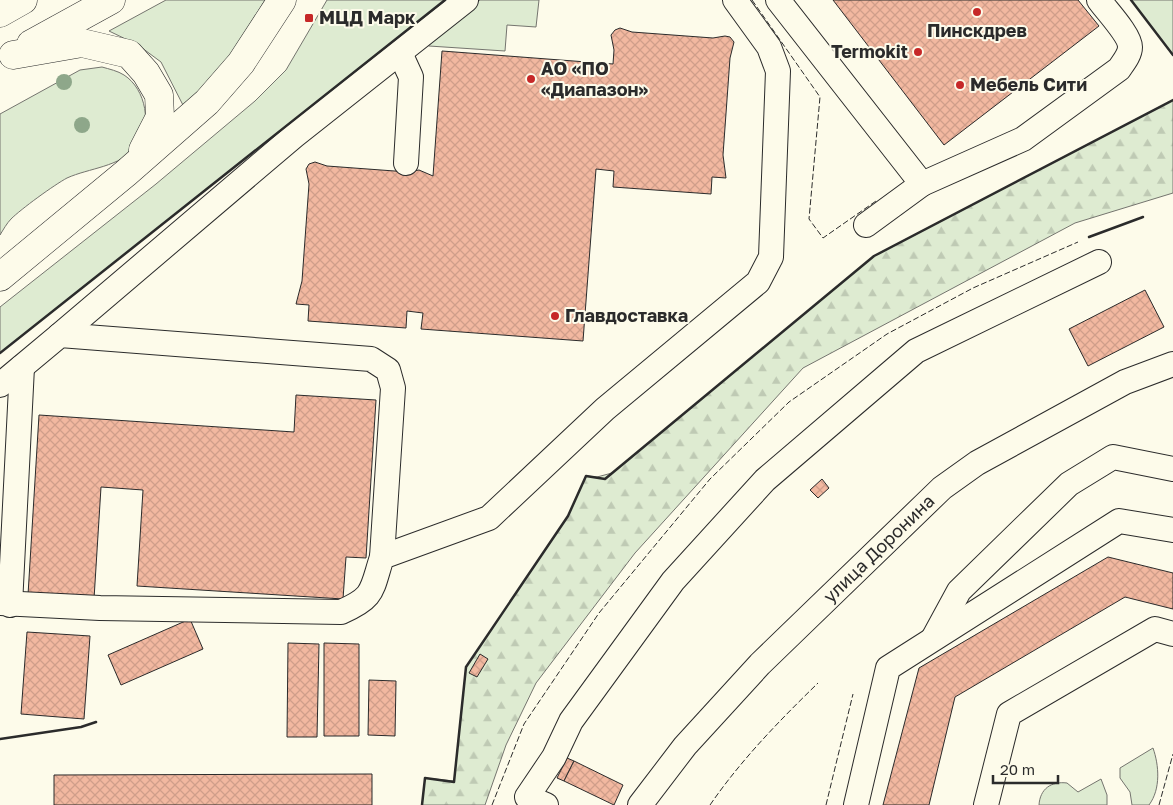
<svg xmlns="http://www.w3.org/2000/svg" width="1173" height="805" viewBox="0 0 1173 805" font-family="'Golos Text',sans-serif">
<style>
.green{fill:#deebd1;stroke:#74746e}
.forest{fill:url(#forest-firs);stroke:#74746e}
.building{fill:url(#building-cross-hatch);stroke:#2b2b2b}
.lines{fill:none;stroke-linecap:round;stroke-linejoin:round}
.minor-casing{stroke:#2b2b2b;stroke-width:26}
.major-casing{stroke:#2b2b2b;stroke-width:29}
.minor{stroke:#fdfbea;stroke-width:24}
.major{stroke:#fdfbea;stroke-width:28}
.fence{stroke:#2b2b2b;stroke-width:1;stroke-dasharray:6 2.5;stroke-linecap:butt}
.wall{stroke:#2b2b2b;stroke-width:2.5}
.tree{fill:#8ea78a}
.poi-dot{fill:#c62828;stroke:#fdfbea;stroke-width:2}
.labels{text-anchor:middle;stroke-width:4;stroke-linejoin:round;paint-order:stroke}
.poi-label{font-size:18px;font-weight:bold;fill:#2b2b2b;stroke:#fdfbea;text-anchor:start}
.street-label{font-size:18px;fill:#2b2b2b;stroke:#fdfbea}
</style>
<defs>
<pattern id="forest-firs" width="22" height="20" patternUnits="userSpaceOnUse" patternTransform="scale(1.25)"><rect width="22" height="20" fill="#deebd1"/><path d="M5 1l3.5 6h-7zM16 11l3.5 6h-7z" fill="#bfcab4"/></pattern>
<pattern id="building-cross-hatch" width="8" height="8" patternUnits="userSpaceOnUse" patternTransform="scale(1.25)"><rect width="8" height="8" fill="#f2b8a0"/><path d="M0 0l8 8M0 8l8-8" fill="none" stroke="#d09e8a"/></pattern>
</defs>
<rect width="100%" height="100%" fill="#fdfbea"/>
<g class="green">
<polygon points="166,0 265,0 219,74 186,111 161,62 138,45 109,31"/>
<polygon points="327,0 445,0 0,353 0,307 156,184 255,101 286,70"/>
<polygon points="480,0 539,0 536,27 507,25 505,51 429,46 424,43"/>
<polygon points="1131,0 1173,0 1173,55"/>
<path d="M102,67C109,69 118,71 124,75C146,89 153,126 136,147C120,167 89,168 67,178C54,185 21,209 11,219C7,223 3,230 0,235V114L80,70Z"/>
<path d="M1153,748C1159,765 1161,789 1149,805H1132L1130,792L1120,778V768Z"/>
<path d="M1101,779L1107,795V805H1039C1040,789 1051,781 1067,783L1078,792Z"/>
</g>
<polygon class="forest" points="1173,100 1173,193 1075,223 803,368 635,553 536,683 506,745 485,805 422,805 425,778 454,781 466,667 568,516 586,476 597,477 612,473 874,256"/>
<g class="building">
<polygon points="833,0 1078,0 1099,26 944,145"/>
<polygon points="620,28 632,32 713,38 725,36 730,37 734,42 730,58 723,155 726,178 712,177 711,194 613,187 614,171 596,169 583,341 421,329 423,313 407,311 406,328 308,321 309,305 296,304 302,281 309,184 306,169 309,164 315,162 327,166 408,172 419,170 433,176 442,51 613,64 614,50 611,35 615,30"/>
<polygon points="1145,290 1164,327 1088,366 1069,329"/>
<polygon points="296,395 376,400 366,558 346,557 343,599 137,586 143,490 101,487 94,599 28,595 39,415 294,432"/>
<polygon points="822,479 829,488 818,498 810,490"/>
<polygon points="1108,557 1173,573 1173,609 1125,597 955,697 929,805 883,805 919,668"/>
<polygon points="190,619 203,649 121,685 108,655"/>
<polygon points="27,632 90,636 84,719 21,714"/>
<polygon points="288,643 319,644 317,737 287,737"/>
<polygon points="324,643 359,644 359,736 324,736"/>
<polygon points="480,654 488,659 477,677 469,673"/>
<polygon points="369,680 396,681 395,736 368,735"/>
<polygon points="567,758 574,761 564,781 557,778"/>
<polygon points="574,761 623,785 614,805 564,781"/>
<polygon points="372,774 372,805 54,805 54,775"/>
</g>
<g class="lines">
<g class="minor-casing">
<g id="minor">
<path d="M778,0L922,184L1023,139L1119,69C1123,63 1130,55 1130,47C1130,35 1106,10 1099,0"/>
<polyline points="400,53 411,77 406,163"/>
<polyline points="866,225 922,184"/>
<polyline points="60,335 294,136 466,0"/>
<polyline points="0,385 60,335 371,359 388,370 393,388 382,557"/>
<path d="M0,603L100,608L341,612C375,597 371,591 382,557L489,518L605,409L758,282L771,257L778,71L769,47L735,0"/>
<polyline points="10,605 22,367"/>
<polyline points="934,637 959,591 1069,484 1113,457 1173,469"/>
<polyline points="546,805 527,797 554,757 571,721 673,581 765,480 916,351 1099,262"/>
<path id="s1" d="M640,805L685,746L760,664L942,488L977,463L1125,382L1173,364"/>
<polyline points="856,805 888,668 1119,521 1173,530"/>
<polyline points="986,805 1009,714 1155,629 1173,634"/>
</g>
</g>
<g class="major-casing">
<g id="major">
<polyline points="0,13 23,0"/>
<polyline points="31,44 111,0"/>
<polyline points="13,55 82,43 129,54 146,73 159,95 160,117 143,150"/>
<polyline points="0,277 126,173 207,102 241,63 282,0"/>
</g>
</g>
<use href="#minor" class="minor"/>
<use href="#major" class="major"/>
<g class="fence">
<polyline points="752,0 820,97 809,219 823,238 876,201"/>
<polyline points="492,805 524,724 599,613 710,479 789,402 887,334 973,288 1078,242"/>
<path d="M710,805C741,760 779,721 818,683"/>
<polyline points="826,805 853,694"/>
<polyline points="1159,805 1173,754"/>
</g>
<g class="wall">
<polyline points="1131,0 1173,55"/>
<polyline points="1089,237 1143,217"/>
<polyline points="0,353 445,0"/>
<polyline points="0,739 81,727 96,722"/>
<polyline points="422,805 425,778 454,782 466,667 568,516 586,476 605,479 874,256 1173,100"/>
</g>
</g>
<g class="tree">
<circle cx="64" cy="82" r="8"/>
<circle cx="82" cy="125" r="8"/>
</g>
<g class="poi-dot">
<circle cx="977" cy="12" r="5"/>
<rect x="304" y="13" width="10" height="10" rx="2.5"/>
<circle cx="918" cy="52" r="5"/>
<circle cx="531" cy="79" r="5"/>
<circle cx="960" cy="85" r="5"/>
<circle cx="555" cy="316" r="5"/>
</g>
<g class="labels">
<g class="poi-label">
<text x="319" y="24">МЦД Марк</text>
<text x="977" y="37" text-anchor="middle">Пинскдрев</text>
<text x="908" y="58" text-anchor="end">Termokit</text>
<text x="541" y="75">АО «ПО<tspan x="541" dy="21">«Диапазон»</tspan></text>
<text x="970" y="91">Мебель Сити</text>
<text x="565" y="322">Главдоставка</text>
</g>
<g class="street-label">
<text dy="6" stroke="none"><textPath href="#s1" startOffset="351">улица Доронина</textPath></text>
</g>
</g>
<path d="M993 775v8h65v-8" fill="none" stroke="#2b2b2b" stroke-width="2.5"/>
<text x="1000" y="775" font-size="15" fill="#2b2b2b" stroke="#fdfbea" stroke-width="4" paint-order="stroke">20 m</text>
</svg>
